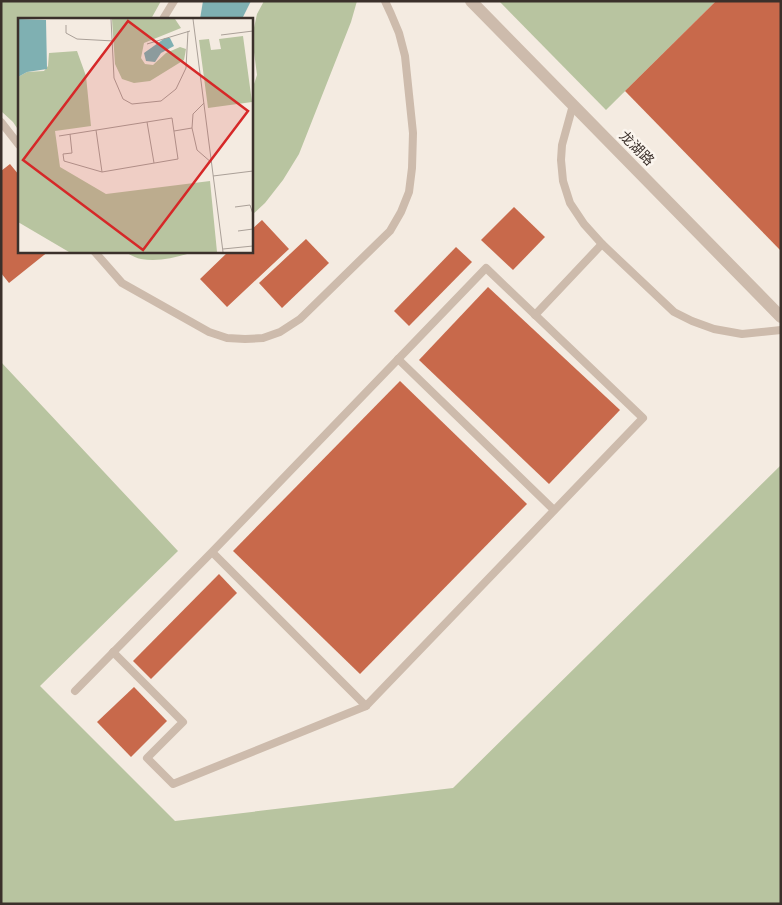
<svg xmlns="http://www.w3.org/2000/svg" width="782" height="905" viewBox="0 0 782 905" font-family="Rubik,'Noto Sans SC',sans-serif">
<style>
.green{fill:#b8c4a0}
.water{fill:#7fb0b2}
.building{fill:#c8694b}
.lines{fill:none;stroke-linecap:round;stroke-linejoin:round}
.lane{stroke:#cdbbac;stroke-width:8}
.street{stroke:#cdbbac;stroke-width:12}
.labels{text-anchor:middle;stroke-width:5;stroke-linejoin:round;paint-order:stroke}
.street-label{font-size:14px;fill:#3b302b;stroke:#fbf5ee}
.inset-road{fill:none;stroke:#aaa098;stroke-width:1}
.view{fill:#d62828;fill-opacity:0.15;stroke:#d62828;stroke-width:2.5}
.inset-edge{fill:none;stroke:#3b302b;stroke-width:2.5}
</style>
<rect width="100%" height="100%" fill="#f4ebe1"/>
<g class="green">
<polygon points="1,1 161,1 151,19 19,19 19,131 13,122 1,111"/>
<polygon points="264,1 357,1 351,22 299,154 283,180 265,203 251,216 251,93 257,75 252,37 257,14"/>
<polygon points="499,1 716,1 606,110"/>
<path d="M123,251H196C179,257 160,262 141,259C135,258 129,254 123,251Z"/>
<polygon points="1,362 178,551 40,686 175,821 453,788 781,465 781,904 1,904"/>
</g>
<polygon class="water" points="203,1 251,1 242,19 200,19"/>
<g class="building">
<polygon points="716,1 781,1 781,251 625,91"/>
<polygon points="10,164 19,175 19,251 49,251 9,283 1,273 1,171"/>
<polygon points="514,207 545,237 513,270 481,240"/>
<polygon points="262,220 289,249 227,307 200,279 229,251 251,251 251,230"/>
<polygon points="306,239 329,263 282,308 259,283"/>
<polygon points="456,247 472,262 409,326 394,311"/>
<polygon points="488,287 620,410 549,484 419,360"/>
<polygon points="400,381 527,504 360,674 233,551"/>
<polygon points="219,574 237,593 151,679 133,661"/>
<polygon points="134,687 167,721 131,757 97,722"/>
</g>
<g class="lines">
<g class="lane">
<polyline points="163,19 174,1"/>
<polyline points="573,105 562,145 561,160 563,181 570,203 584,224 602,244 674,312 692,321 714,329 742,334 781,330"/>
<polyline points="1,122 19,145"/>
<polyline points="94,251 122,283 209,332 227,338 245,339 263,338 280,332 300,319 390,231 401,212 409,192 412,168 413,133 405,56 399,33 391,14 385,1"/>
<polyline points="535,315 602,244"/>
<polyline points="398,359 554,510"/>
<polyline points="113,652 183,722 147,758 173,784 366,706"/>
<polyline points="75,691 212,552 486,268 643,418 366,706 212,552"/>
</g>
<polyline class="street" points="471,1 781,317"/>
</g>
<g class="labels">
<g class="street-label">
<text transform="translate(637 148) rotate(45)" y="5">龙湖路</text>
</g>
</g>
<g transform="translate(18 18)">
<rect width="235" height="235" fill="#f4ebe1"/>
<path d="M94,1H157L163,10L126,25L123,40L127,46L135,47L148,35L162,29L168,31L166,42L132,63L116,65L104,61L97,46ZM225,18L234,84L190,90L181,22L191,21L193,32L203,31L201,21ZM59,33L68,58L73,108L37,113L42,149L88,176L192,163L199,234H51L0,204V59L9,54L26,53L30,48L31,35Z" fill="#b8c4a0"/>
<path d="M0,1L28,2L29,51L9,54L0,59ZM147,20H152L156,28L143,35L137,44L128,43L126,35Z" fill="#7fb0b2"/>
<path class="inset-road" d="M93,1L96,60L105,81L114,86L143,83L158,71L168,50L170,13M175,1L205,234M48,7V15L59,21L96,23M203,17L235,13M129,26L172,13M186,85L175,96L174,110L179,132L194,145M129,104L136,145M156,113L174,110M52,116L54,135L45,136L46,143L84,154M41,118L154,100L160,141L84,154L78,112M195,158L235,153M217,189L232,187L235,196M220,213L235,211M205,231L235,228"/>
<path class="view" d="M110,3L230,93L125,232L5,142Z"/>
<rect width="235" height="235" class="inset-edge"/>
</g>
<rect width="782" height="905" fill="none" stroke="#3b302b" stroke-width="5"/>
</svg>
